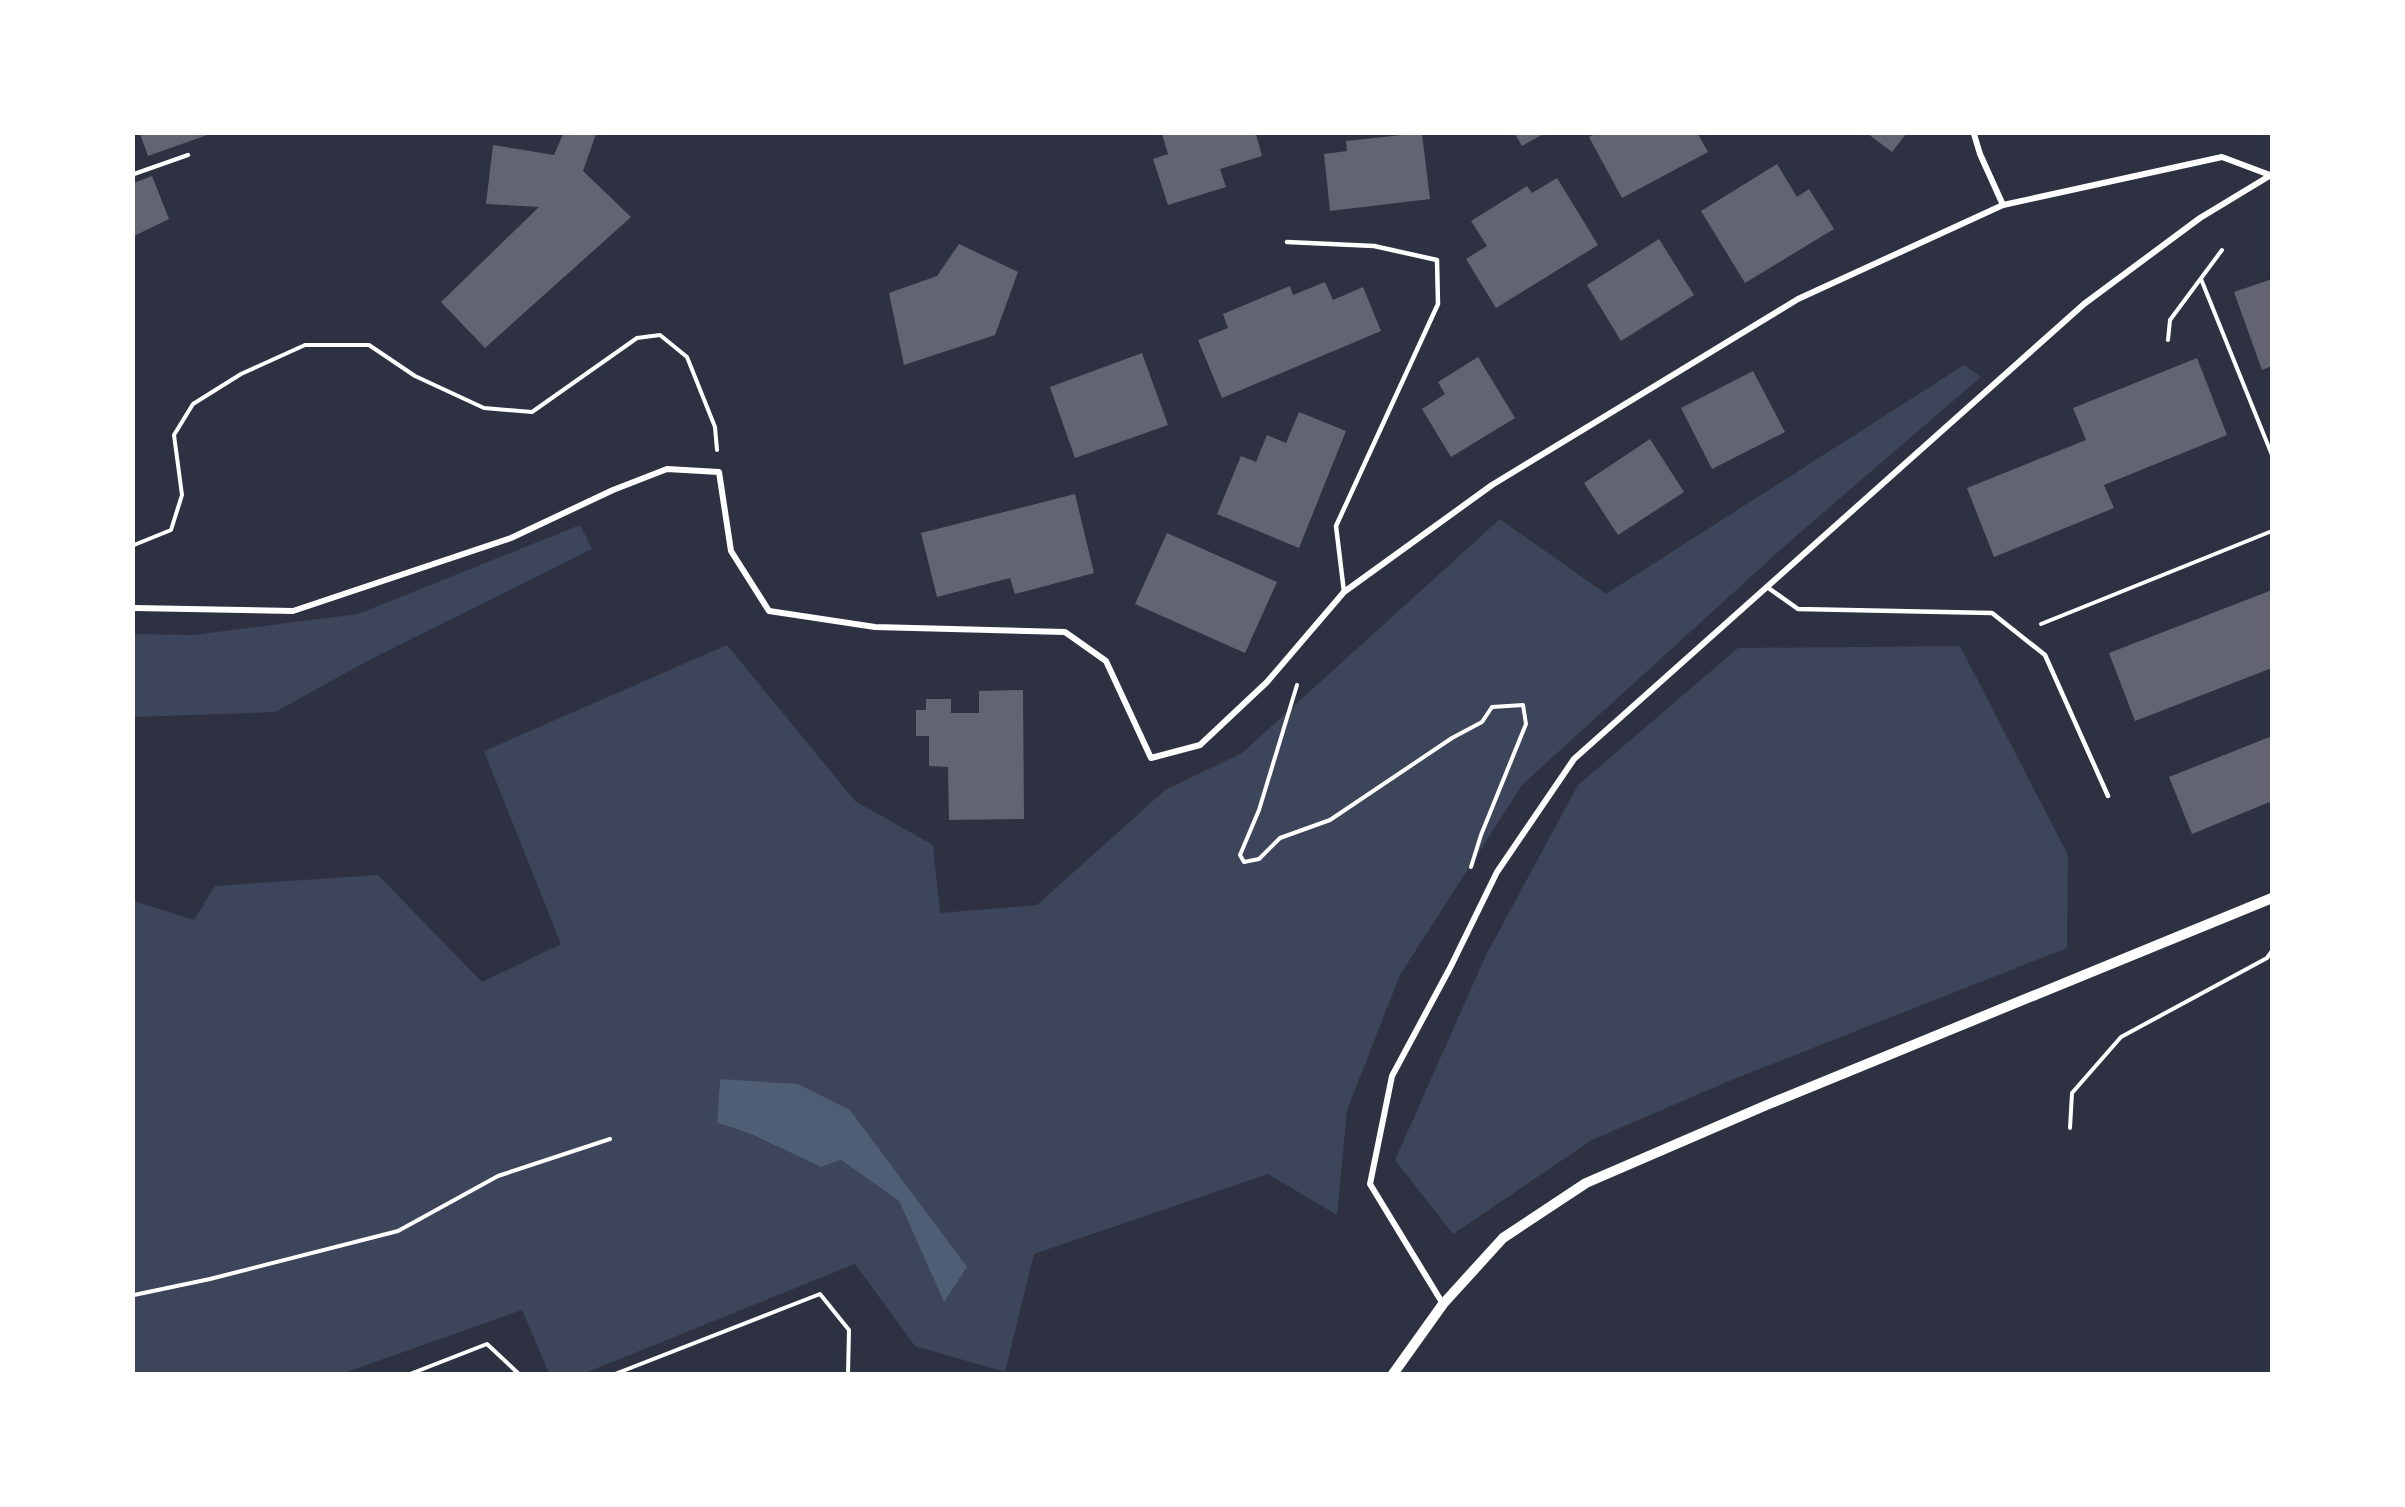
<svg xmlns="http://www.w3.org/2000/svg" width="2405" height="1507" viewBox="0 0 2405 1507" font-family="'Golos Text',sans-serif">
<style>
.green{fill:#3c4559;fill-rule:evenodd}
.water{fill:#4f5d75}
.building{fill:#626471}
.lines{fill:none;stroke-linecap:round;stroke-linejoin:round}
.path{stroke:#fff;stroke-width:4}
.service{stroke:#fff;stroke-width:4.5}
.minor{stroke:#fff;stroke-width:6}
.tertiary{stroke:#fff;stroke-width:10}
</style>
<rect width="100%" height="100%" fill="#2d3142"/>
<g class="green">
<path d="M1964,365L1981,377L1788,543L1522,785L1400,975L1347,1110L1337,1215L1268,1174L1034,1254L1005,1372L915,1346L855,1264L585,1373H549L522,1310L344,1373H134V901L194,920L215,886L378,875L482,982L561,944L484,751L727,645L855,801L933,845L940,913L1037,905L1165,790L1242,753L1500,519L1606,594ZM720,1079L850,1110L901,1180L944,1301L899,1201L841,1160L821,1167C787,1152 754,1133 717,1123Z"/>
<polygon points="580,525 592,549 375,657 275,712 134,717 134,634 192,635 358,614"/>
<polygon points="1960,646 2068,855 2067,948 1734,1079 1592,1140 1453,1234 1395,1160 1486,955 1578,785 1738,648"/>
</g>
<path class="water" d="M720,1079L798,1084L850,1110L967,1267L944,1302L899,1201L841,1160L821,1167C787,1152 753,1132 717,1123Z"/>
<g class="building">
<polygon points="140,134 210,134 148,156"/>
<polygon points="563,134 596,134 583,171 631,217 485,348 441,302 539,207 486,204 493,145 554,155"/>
<polygon points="1162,134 1256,134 1262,156 1220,169 1226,187 1168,205 1153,159 1168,154"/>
<polygon points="1411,134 1422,134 1430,199 1330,211 1324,154 1347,151 1346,141"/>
<polygon points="1515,134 1543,134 1522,146"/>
<polygon points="1596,134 1698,134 1708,152 1622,198 1589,137"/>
<polygon points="1868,134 1906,134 1892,152"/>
<polygon points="1777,164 1797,197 1809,189 1834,229 1745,283 1701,211"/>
<polygon points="152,176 169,219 134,236 134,183"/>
<polygon points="1557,178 1598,245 1496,308 1466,259 1487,246 1471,221 1527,186 1532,193"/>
<polygon points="1659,239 1694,295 1621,341 1587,285"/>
<polygon points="959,244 1018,272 995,335 904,365 889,293 937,276"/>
<polygon points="2272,279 2272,366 2262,370 2234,292"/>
<polygon points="1325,282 1333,300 1363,287 1381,331 1222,398 1198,340 1228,328 1223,314 1290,286 1293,295"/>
<polygon points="1142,353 1168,425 1075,458 1050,387"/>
<polygon points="1478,357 1515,418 1451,457 1422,409 1445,394 1438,382"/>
<polygon points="2197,358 2227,435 2104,485 2114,508 1994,557 1967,488 2086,440 2073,408"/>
<polygon points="1753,371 1785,432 1712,469 1681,408"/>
<polygon points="1299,412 1346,431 1299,548 1217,514 1241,456 1256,462 1267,435 1286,443"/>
<polygon points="1650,439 1684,492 1618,535 1584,483"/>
<polygon points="1075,494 1094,573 1015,594 1010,578 937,597 921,533"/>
<polygon points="1167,533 1277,582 1245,653 1135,604"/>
<polygon points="2272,590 2272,668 2135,721 2109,653"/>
<polygon points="1023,690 1024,819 949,820 948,767 929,766 929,736 916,736 916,710 926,710 926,699 951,699 951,713 979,713 979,691"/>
<polygon points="2272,736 2272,801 2192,834 2169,777"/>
</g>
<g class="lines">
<g class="path">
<polyline points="2201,279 2272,455"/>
<polyline points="2168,340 2170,320 2222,250"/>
<polyline points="134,545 171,530 182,495 174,435 193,404 241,374 305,345 369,345 415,376 484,408 532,412 637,338 660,335 687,357 715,427 717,450"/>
<polyline points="2041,624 2272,531"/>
<polyline points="1297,685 1259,810 1240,855 1244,862 1259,859 1280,838 1330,820 1452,738 1482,722 1492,707 1523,705 1526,724 1481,835 1471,867"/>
<polyline points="2070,1128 2072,1093 2121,1037 2267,958 2272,951"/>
<polyline points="134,1295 210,1279 398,1231 498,1176 610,1139"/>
<polyline points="410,1374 487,1344 519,1374"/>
<polyline points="615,1374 820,1294 849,1330 848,1374"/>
</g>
<g class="service">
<polyline points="134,174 188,155"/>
<polyline points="1287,242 1374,246 1437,260 1438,304 1336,526 1344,592"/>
<polyline points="1767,587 1798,609 1992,613 2045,655 2108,796"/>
</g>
<g class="minor">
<polyline points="1974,134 1980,154 2003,205"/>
<polyline points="134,608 293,611 511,538 613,490 667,469 719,472 731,551 769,611 875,627 1065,632 1106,661 1151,758 1200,745 1267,682 1344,592 1492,485 1798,299 2003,205 2222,157 2270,175"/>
<polyline points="1443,1304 1370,1184 1392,1076 1450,968 1497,872 1574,759 2084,304 2200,218 2271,175"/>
</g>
<polyline class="tertiary" points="1393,1374 1443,1304 1503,1238 1586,1183 1769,1104 2272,898"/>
</g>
<rect width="2405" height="1507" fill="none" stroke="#ffffff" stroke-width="270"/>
</svg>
